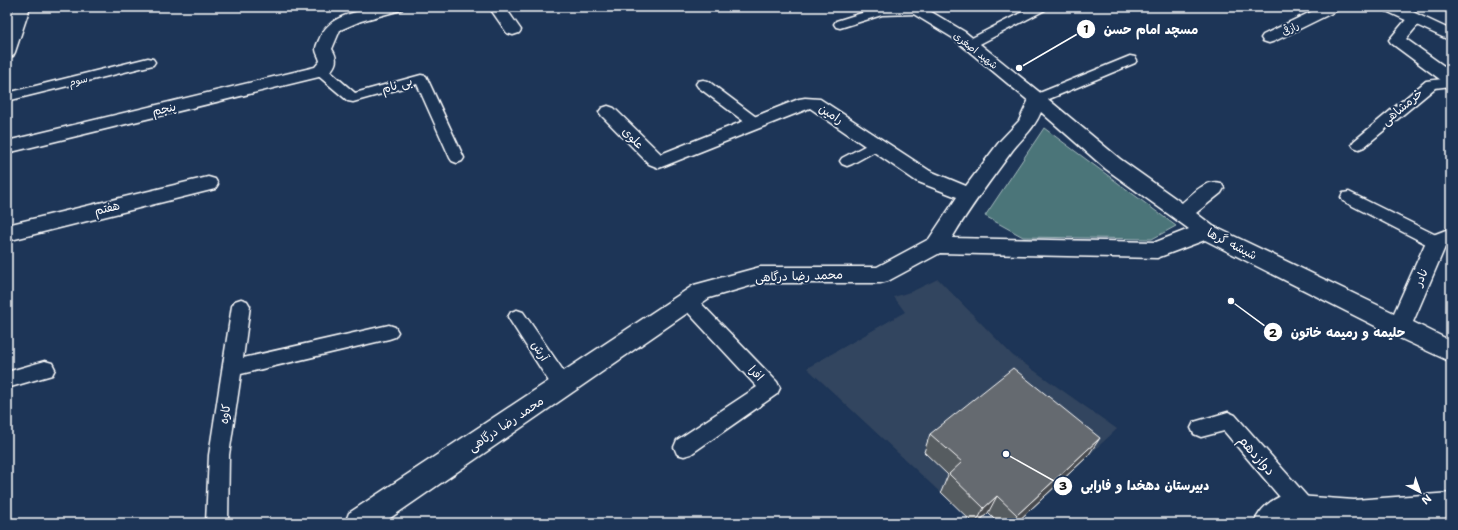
<svg xmlns="http://www.w3.org/2000/svg" width="1458" height="530" viewBox="0 0 1458 530" font-family="'Shantell Sans','Playpen Sans Arabic',sans-serif">
<style>
.built{fill:#33455e}
.green{fill:#4b7479;stroke:#a5babc}
.lines{fill:none;stroke-linecap:round;stroke-linejoin:round}
.service-casing{stroke:#fff;stroke-width:3}
.minor-casing{stroke:#fff;stroke-width:3}
.tertiary-casing{stroke:#fff;stroke-width:3}
.secondary-casing{stroke:#fff;stroke-width:3}
.service{fill:#1d3557;fill-rule:evenodd}
.minor{fill:#1d3557;fill-rule:evenodd}
.tertiary{fill:#1d3557;fill-rule:evenodd}
.secondary{fill:#1d3557;fill-rule:evenodd}
.wall{fill:#575b60;stroke:#fff}
.shaded-wall{fill:#474a4e;stroke:#fff}
.building{fill:#656a70;stroke:#fff}
.labels{text-anchor:middle;stroke-width:4;stroke-linejoin:round;paint-order:stroke}
.far-street-label{font-size:10px;fill:#fff;stroke:#1d3557}
.street-label{font-size:12px;fill:#fff;stroke:#1d3557}
.near-street-label{font-size:14px;fill:#fff;stroke:#1d3557}
.leader{fill:none;stroke:#fff;stroke-width:1.5}
.callout-dot{fill:#fff;stroke:#1d3557;stroke-width:1.5}
.mark-label{font-size:12px;text-anchor:middle;font-weight:bold;fill:#111}
.callout-label{font-size:13px;text-anchor:middle;font-weight:bold;fill:#fff;stroke:#1d3557;stroke-width:4;stroke-linejoin:round;paint-order:stroke}
</style>
<rect width="100%" height="100%" fill="#1d3557"/>
<filter id="ink" filterUnits="userSpaceOnUse"><feTurbulence type="fractalNoise" baseFrequency=".025" numOctaves="2"/><feDisplacementMap in="SourceGraphic" scale="8" xChannelSelector="R" yChannelSelector="G"/><feConvolveMatrix kernelMatrix="1 2 1 2 8 2 1 2 1" color-interpolation-filters="sRGB"/></filter>
<g filter="url(#ink)">
<polygon class="built" points="938,279 1012,355 1117,429 1016,523 998,523 988,513 977,523 973,523 807,368 905,312 894,297 913,291"/>
<polygon class="green" points="1044,128 1176,226 1152,239 1023,237 985,216"/>
<g class="lines">
<g class="service-casing">
<g id="service">
<polygon points="881,7 918,7 922,10 920,13 916,14 882,15 840,28 836,27 834,24 836,21"/>
<polygon points="1032,7 1047,7 1045,10 974,47 966,47 964,44 966,41"/>
<polygon points="1130,56 1135,57 1137,60 1135,63 1042,102 1037,103 1032,102 1030,99 1032,96"/>
<polygon points="148,58 153,59 155,62 153,65 7,101 7,93"/>
<polygon points="321,67 326,68 355,93 421,75 426,76 464,158 462,161 457,163 452,161 450,158 417,84 353,102 348,101 316,74 314,71 316,68"/>
<polygon points="1451,78 1451,86 1435,88 1364,147 1359,149 1354,147 1352,144 1354,141 1426,81"/>
<polygon points="703,80 708,81 760,120 762,123 760,126 755,127 750,126 698,87 696,84 698,81"/>
<polygon points="876,140 881,142 883,145 881,148 852,164 847,166 842,164 840,161 842,158"/>
<polygon points="1349,192 1442,238 1444,242 1442,246 1436,248 1430,246 1343,201 1341,197 1343,193"/>
<polygon points="688,294 694,296 777,382 780,388 777,394 691,454 684,456 677,454 674,447 677,440 757,387 682,306 679,301 682,296"/>
<polygon points="241,299 247,301 250,306 243,358 389,325 395,327 398,332 395,337 389,339 241,374 229,455 228,523 206,523 209,455 232,306 235,301"/>
<polygon points="517,310 523,312 569,379 572,385 569,391 562,393 555,391 511,322 508,317 511,312"/>
<polygon points="45,361 52,363 55,369 52,375 7,388 7,372"/>
<polygon points="1228,412 1235,415 1312,502 1315,509 1312,516 1304,519 1296,516 1224,431 1201,437 1194,434 1191,428 1194,422"/>
</g>
</g>
<g class="minor-casing">
<g id="minor">
<path d="M377,7H404L401,10L361,21L340,30L332,49C339,60 336,66 327,75L7,153V141L315,67L320,61C319,56 316,53 316,49C316,46 318,42 319,40C328,15 354,13 377,7Z"/>
<polygon points="489,7 505,7 521,30 519,33 513,35 507,33"/>
<polygon points="1321,7 1341,7 1338,10 1275,41 1269,43 1263,41 1261,38 1263,35"/>
<polygon points="1415,14 1421,16 1423,19 1406,39 1451,71 1451,84 1445,83 1391,43 1389,40 1409,16"/>
<path d="M1037,94L1043,95L1120,159L1182,203C1193,194 1205,179 1221,183L1224,188L1221,193L1196,213L1213,226L1394,313L1428,237L1451,228V244L1445,247L1413,322L1451,341V362L1391,334L1205,240L1157,258L940,253L888,281L880,283H760L709,298L383,523H345L349,513L694,285L760,267H877L929,239L957,197L916,181L810,108L659,168L649,164L602,116L599,112L602,108L608,106L614,108L661,154L799,99L805,98L820,99L930,171L966,186L1000,141L1019,121L1031,95ZM1041,112L1106,169L1189,229L1156,242L952,238C970,207 991,180 1012,151C1023,137 1034,129 1041,112Z"/>
<polygon points="208,177 215,179 218,184 215,189 7,241 7,225"/>
<path d="M1451,493V519L1401,523L1289,522L1288,523H1254C1260,509 1270,500 1284,495L1354,500Z"/>
</g>
</g>
<g class="tertiary-casing">
<g id="tertiary">
<polygon points="14,7 30,7 15,52 13,56 7,57 7,28"/>
<polygon points="904,7 923,7 965,32 1043,95 1046,99 1043,103 1037,104 1031,103 953,38 907,10"/>
</g>
</g>
<g class="secondary-casing">
<polygon id="secondary" points="1381,7 1402,7 1451,30 1451,41 1384,10"/>
</g>
<use href="#service" class="service"/>
<use href="#minor" class="minor"/>
<use href="#tertiary" class="tertiary"/>
<use href="#secondary" class="secondary"/>
</g>
<polygon class="wall" points="930,434 1088,456 1016,523 998,523 988,513 977,523 973,523 941,492 948,475 924,452"/>
<g class="shaded-wall">
<polygon points="1100,438 1088,456 1016,523 1012,523 1017,515"/>
<polygon points="997,496 988,513 977,523 976,523 984,508"/>
</g>
<polygon class="building" points="1013,368 1100,438 1017,515 997,496 984,508 949,474 962,462 930,434"/>
</g>
<g class="labels">
<g class="far-street-label">
<text transform="translate(1290 28) rotate(-26)" y="4">رازقی</text>
<text transform="translate(976 50) rotate(38)" y="4">شهید اصغری</text>
<text transform="translate(78 80) rotate(-14)" y="4">سوم</text>
</g>
<g class="street-label">
<text transform="translate(397 85) rotate(-16)" y="4">بی نام</text>
<text transform="translate(1402 107) rotate(-40)" y="4">خرمشاهی</text>
<text transform="translate(164 109) rotate(-13)" y="4">پنجم</text>
<text transform="translate(831 114) rotate(33)" y="4">رامین</text>
<text transform="translate(633 138) rotate(45)" y="4">علوی</text>
<text transform="translate(107 208) rotate(-14)" y="4">هفتم</text>
<text transform="translate(1232 244) rotate(27)" y="4">شیشه گرها</text>
<text transform="translate(799 276) rotate(-2)" y="4">محمد رضا درگاهی</text>
<text transform="translate(1421 277) rotate(-66)" y="4">نادر</text>
<text transform="translate(540 351) rotate(57)" y="4">آرش</text>
<text transform="translate(756 373) rotate(47)" y="4">افرا</text>
<text transform="translate(225 414) rotate(-81)" y="4">کاوه</text>
<text transform="translate(506 424) rotate(-34)" y="4">محمد رضا درگاهی</text>
</g>
<g class="near-street-label">
<text transform="translate(1257 455) rotate(49)" y="5">دوازدهم</text>
</g>
</g>
<path class="leader" d="M1019 68L1086 29M1231 301L1273 332M1006 454L1063 486"/>
<g class="callout-dot">
<circle cx="1019" cy="68" r="4"/>
<circle cx="1231" cy="301" r="4"/>
<circle cx="1006" cy="454" r="4"/>
<circle cx="1086" cy="29" r="10"/>
<circle cx="1273" cy="332" r="10"/>
<circle cx="1063" cy="486" r="10"/>
</g>
<g class="mark-label">
<text x="1086" y="33">1</text>
<text x="1273" y="337">2</text>
<text x="1063" y="490">3</text>
</g>
<g class="callout-label">
<text x="1151" y="34">مسچد امام حسن</text>
<text x="1348" y="337">حلیمه و رمیمه خاتون</text>
<text x="1145" y="490">دبیرستان دهخدا و فارابی</text>
</g>
<rect width="1458" height="530" fill="none" stroke="#1d3557" stroke-width="24"/>
<rect x="12" y="12" width="1434" height="506" fill="none" stroke="#fff" stroke-width="1.5" filter="url(#ink)"/>
<g transform="translate(1420 492) rotate(139)" stroke="#1d3557" stroke-width="3" paint-order="stroke">
<path d="M0-3L7 15L0 10L-7 15Z" fill="#ffffff"/>
<text y="-6" font-size="11" font-weight="bold" text-anchor="middle" fill="#ffffff">N</text>
</g>
</svg>
